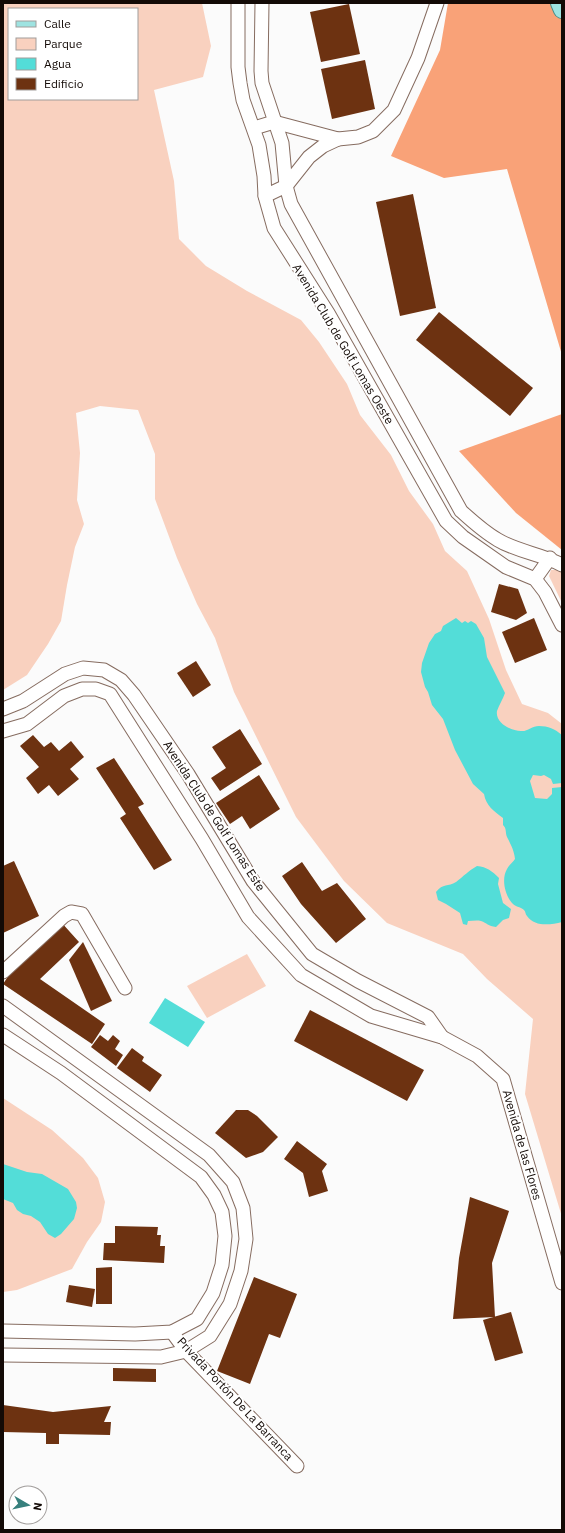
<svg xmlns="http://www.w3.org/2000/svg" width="565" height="1533" viewBox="0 0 565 1533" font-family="'IBM Plex Sans',sans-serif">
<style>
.green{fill:#f9d1bf;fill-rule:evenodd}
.forest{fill:#f9a278}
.water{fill:#53ddd8}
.building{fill:#6d3211}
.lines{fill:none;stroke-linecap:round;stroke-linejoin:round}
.minor-casing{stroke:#866c60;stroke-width:15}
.major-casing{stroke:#448b87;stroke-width:18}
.minor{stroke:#fff;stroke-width:13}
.major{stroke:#9ee3e1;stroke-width:16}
.labels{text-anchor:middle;stroke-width:4;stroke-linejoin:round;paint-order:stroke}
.street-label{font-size:12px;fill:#130a06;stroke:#fff}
</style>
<rect width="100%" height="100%" fill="#fbfbfb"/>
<g class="green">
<path d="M3,3H202L211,46L203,77L154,90L174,181L179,239L206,266L247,291L301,320L319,342L347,384L360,415L391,455L409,491L433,524L445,551L467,571L489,619L506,670L522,704L548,713L562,724V1217L525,1094L533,1019L487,979L463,954L387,923L344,881L296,817L234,692L215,638L197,604L177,558L155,499V454L138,410L100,406L76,413L80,453L77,500L84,524L75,547L67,585L61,621L48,644L27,675L3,690ZM9,9H137V99H9Z"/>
<polygon points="551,570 560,570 562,572 562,603 549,576"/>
<polygon points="247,954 266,986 207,1018 187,986"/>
<polygon points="3,1098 52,1130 83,1158 98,1178 105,1202 101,1222 87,1242 72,1269 17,1290 3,1292"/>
</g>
<g class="forest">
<polygon points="448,3 562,3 562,355 507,169 444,178 391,156 440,50"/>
<polygon points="562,414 562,550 516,513 459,451"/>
</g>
<g class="water">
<path d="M456,618L462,623L465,621L468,623L471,621L476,624L484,638L487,657L505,693C503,699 499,705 497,711C495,723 511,731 521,731C527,732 532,726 539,726C548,726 555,729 562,735V783L553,784L551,779L544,775L541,776L533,775L530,781L535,798L547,799L552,794V788L562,787V922C550,925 535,927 527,916C525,914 526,912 524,910C521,907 516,907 513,904C505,896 501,879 507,869C509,865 513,862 515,859C514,850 511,845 507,837C505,832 507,829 503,825V818C494,811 486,806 484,794L473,784L455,750L443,719L432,705L428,692L425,687L421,672L422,663L429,643L435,634L441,631L443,626Z"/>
<path d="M477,866C487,867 492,871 499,878L498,884L503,903L511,909L509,918L503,920L496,927C488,926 487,923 481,921C477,920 472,921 468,921L467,925L463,924L460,913L446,904L438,900L436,892C443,883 448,887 456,882C464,876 468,871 477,866Z"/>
<polygon points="165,998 205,1022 188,1047 149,1023"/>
<polygon points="3,1164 27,1172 42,1174 68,1189 76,1202 77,1208 74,1219 61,1234 55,1238 48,1234 40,1222 31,1216 23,1214 17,1210 13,1203 3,1199"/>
</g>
<g class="building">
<polygon points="349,4 360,54 321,62 310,12"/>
<polygon points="365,60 375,109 332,119 321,69"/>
<polygon points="413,194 436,308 400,316 376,202"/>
<polygon points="439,312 533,388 510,416 416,340"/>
<polygon points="499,584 518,589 527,613 516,620 491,612"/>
<polygon points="534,618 547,650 515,663 502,632"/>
<polygon points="196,661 211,685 193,697 177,673"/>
<polygon points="240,729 262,764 220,791 211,778 226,768 212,747"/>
<polygon points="33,735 44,747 51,742 59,751 71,741 84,757 70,769 79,779 58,796 49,785 38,794 26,778 39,767 20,746"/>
<polygon points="114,758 144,804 138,807 172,860 154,870 120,818 126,814 96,768"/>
<polygon points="259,775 280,809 250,829 242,816 230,824 216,803"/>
<polygon points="14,861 39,916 3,933 3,866"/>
<polygon points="302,862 322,891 337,883 366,919 336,943 301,904 282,876"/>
<polygon points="61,922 79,942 40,979 105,1024 92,1044 3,984 17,963"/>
<polygon points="83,942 112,1001 91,1011 69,960"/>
<polygon points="310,1010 424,1070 407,1101 294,1041"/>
<polygon points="100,1035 108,1041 113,1035 120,1041 115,1049 123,1055 116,1066 91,1047"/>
<polygon points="132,1048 144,1057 142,1061 162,1075 150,1092 117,1068"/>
<polygon points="236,1110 248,1110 257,1116 278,1137 263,1152 246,1158 215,1133"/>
<polygon points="297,1141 327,1164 322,1171 328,1191 309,1197 303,1173 284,1159"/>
<polygon points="470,1197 509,1211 492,1263 495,1317 453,1319 459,1258"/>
<polygon points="115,1226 158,1227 157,1235 161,1235 160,1246 165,1246 164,1263 103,1260 104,1243 115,1243"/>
<polygon points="112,1267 112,1304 96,1304 96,1268"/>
<polygon points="254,1277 297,1294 280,1338 269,1334 250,1384 217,1371"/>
<polygon points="69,1285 95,1289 92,1307 66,1302"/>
<polygon points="511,1312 523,1353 495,1361 483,1320"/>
<polygon points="113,1368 156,1369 156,1382 113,1381"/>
<polygon points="3,1405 53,1412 111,1406 104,1422 111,1422 110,1435 59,1434 59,1444 46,1444 46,1433 3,1432"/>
</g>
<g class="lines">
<g class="minor-casing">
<g id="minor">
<polyline points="238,3 238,67 240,83 243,100 259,145 264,176 265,196 274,228 328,313 446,521 463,537 506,567 535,579 545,592 562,625"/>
<path d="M262,3L261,71L262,83L282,143L286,186L291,204L461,511C472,521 484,532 498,540C518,552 542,554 562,565"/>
<polyline points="254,128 274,122 338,139 358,137 373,131 394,110 418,58 437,3"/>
<polyline points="265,196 286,186 309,157 323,146 338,139"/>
<polyline points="535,579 550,558"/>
<polyline points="3,709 23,701 65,674 83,668 104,670 121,680 134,695 188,774 253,881 312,954 358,981 428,1017 442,1037"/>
<polyline points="3,731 27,724 64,696 82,689 96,689 110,694 202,839 248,917 301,975 371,1016 442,1037 477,1056 503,1079 562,1283"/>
<polyline points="3,972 64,916 71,912 82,914 125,988"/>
<polyline points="3,1006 209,1155 233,1182 243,1208 246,1239 241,1271 230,1304 210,1336 186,1351 161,1357 3,1355"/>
<polyline points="3,1035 61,1073 201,1177 214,1195 222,1212 225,1236 222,1265 213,1293 197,1319 172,1332 135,1334 3,1331"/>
<polyline points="172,1332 186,1351 297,1466"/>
</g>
</g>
<g class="major-casing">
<polyline id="major" points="559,3 562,10"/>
</g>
<use href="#minor" class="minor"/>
<use href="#major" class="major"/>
</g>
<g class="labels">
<g class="street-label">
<text transform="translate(343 344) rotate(59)" y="4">Avenida Club de Golf Lomas Oeste</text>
<text transform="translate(214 816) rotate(57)" y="4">Avenida Club de Golf Lomas Este</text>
<text transform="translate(522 1145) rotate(74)" y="4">Avenida de las Flores</text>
<text transform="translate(235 1399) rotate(47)" y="4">Privada Portón De La Barranca</text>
</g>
</g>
<rect width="565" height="1533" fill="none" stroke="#130a06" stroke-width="8"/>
<rect x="8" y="8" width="130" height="92" fill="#ffffff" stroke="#a19d9b"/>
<rect x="16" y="21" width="20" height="6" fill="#9ee3e1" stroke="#a19d9b"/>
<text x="44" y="28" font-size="12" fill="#130a06">Calle</text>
<rect x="16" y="38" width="20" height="12" fill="#f9d1bf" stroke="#a19d9b"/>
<text x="44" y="48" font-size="12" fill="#130a06">Parque</text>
<rect x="16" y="58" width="20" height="12" fill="#53ddd8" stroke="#a19d9b"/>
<text x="44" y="68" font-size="12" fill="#130a06">Agua</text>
<rect x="16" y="78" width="20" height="12" fill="#6d3211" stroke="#a19d9b"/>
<text x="44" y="88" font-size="12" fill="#130a06">Edificio</text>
<g transform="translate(28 1505) rotate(99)"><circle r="19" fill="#ffffff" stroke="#a19d9b"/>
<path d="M0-3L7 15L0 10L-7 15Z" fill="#37807d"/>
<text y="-6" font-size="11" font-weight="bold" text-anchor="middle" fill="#130a06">N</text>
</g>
</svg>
